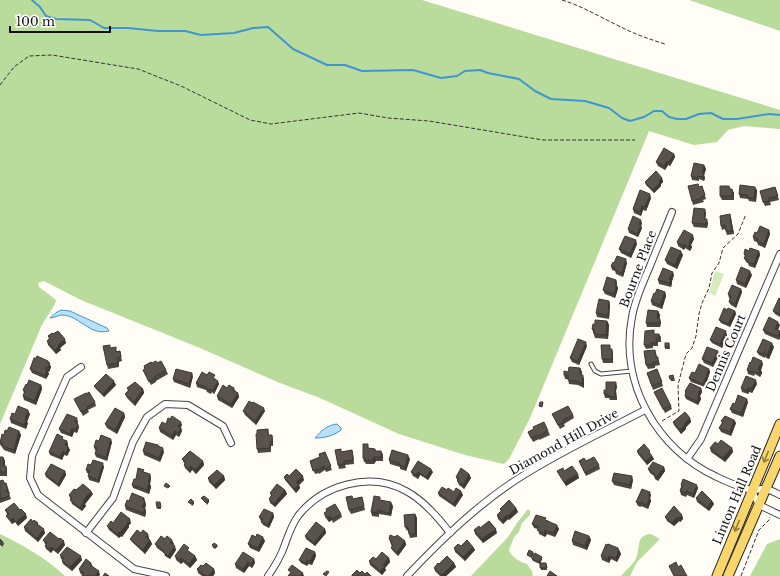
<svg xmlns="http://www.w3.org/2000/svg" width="780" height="576" viewBox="0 0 780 576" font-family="'Libre Baskerville',serif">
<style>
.green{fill:#d5ebbd}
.forest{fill:#b9dc9c}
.water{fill:#b9e0f7;stroke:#3f96cf}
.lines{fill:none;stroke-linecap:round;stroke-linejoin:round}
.stream{stroke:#3f96cf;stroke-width:2}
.lane-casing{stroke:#444;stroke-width:5}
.street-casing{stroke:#444;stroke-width:8}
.primary-casing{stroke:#222;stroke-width:11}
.path{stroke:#333;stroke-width:1;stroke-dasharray:4 2;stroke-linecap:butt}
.lane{stroke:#fff;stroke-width:3}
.street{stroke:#fff;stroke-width:6}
.primary{stroke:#f9d66b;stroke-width:9}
.wall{fill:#4d4742}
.shaded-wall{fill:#3f3936}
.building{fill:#5a524d;stroke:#3f3936}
.oneway{stroke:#917d42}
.labels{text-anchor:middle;stroke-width:4;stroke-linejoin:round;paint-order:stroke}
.street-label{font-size:12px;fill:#111;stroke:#fff}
</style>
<rect width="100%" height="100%" fill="#fffdf5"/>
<polygon class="green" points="715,271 724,274 715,296 709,293"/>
<g class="forest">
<path d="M0,0H422L780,110V129L744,126L728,130L717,142L694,145L649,131L530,418L509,459L504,464L465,455L399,434L320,398L280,383L200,348L81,300L44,281L38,283L39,287L51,296L56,300C56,305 44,320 41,327L0,424Z"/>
<polygon points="689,0 780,0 780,31"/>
<path d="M528,509L530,511V515L522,523L519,532L514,537L509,550C511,557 520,562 527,564L532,571L533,576H471L508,537L517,523Z"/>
<path d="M0,534C23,545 46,558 65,576H0Z"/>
<path d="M651,534L660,539L637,562L630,576H621C626,570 635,563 637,556C640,547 636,535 651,534Z"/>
<polygon points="780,539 780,576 750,576 767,544"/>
</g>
<g class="water">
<path d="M61,310L70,311L107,328L109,331C89,336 81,316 62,315C59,315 54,318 50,318L57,312Z"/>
<path d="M337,424L341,428V430C333,436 325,438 315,438C321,431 327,425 337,424Z"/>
</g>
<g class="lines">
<polyline class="stream" points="32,0 40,7 46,16 56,19 90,20 104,28 128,28 158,31 185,31 201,35 234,33 253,28 268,27 293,49 327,65 345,65 362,71 413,70 441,78 457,76 465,71 480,70 488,73 519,79 535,91 551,99 585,101 609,108 622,118 630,121 644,117 654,111 662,111 669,117 677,119 686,119 699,114 711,113 723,119 737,119 769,114 780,115"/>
<g class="lane-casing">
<polyline id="lane" points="591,364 595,371 601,374 632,371"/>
</g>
<g class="street-casing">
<g id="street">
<path d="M672,212C665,230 657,248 650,266C643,283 635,299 632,317C619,383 657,450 717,477C727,482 740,487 751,490C756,491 761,488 766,489C771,490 776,493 780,495"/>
<polyline points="81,367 67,377 32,456 30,478 38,495 134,569 166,576"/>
<polyline points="687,459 701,439 780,254"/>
<polyline points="752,491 759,505 780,515"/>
<polyline points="86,533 113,498 133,442 147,417 165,404 188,405 223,426 231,443"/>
<path d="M268,576C273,569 278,561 282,552C287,540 290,527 298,516C322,485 370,471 406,491C423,500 438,517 450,533"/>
<path d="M407,576C441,540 477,505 519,478C559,452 603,432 645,410"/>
</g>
</g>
<g class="primary-casing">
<g id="primary">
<polyline points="717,576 780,424"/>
<polyline points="728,576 780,456"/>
</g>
</g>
<g class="path">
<path d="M562,0C582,6 600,17 619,26C634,34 649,39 665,44"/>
<polyline points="0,85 14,67 29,56 52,55 138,69 181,86 250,120 271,124 359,113 388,118 429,121 543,140 635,140"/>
<polyline points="662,421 679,411 678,385 686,354 692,348 696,336 699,314 702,303 709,288 712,273 719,263 723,248 738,234 746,214"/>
<polyline points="741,576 759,530 769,520 770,517"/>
</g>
<use href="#lane" class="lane"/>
<use href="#street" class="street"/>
<use href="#primary" class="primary"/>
</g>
<g class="wall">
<polygon points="674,154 675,157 670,166 668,165 665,170 658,166 656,162"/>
<polygon points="704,165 706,169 704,175 705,178 704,181 699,179 699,181 692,180 691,176"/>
<polygon points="662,178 663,182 661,184 661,186 654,193 646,185 645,182"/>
<polygon points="698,184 699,187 702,186 706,199 703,200 704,202 693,205 692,201"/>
<polygon points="775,187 779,200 770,202 771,205 765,206 763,202"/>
<polygon points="731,189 734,193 734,200 722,200 720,196"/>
<polygon points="757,190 756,202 749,201 748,199 740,198 739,194"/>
<polygon points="651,198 646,211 643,210 641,216 634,213 633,209"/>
<polygon points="706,213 705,219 708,223 707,228 694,227 692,223"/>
<polygon points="731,218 734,234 727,235 725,229 722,230 721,226"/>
<polygon points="642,223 641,226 642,228 638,237 629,233 628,229"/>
<polygon points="769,230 770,234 765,248 758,245 757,242 754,241 753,237 757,233"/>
<polygon points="694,239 691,245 692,247 690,251 685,248 684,250 678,246 677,242"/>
<polygon points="637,244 631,258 621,253 619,249"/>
<polygon points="749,251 759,251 760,255 755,268 749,266 748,263 746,262 744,258 745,257 744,254"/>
<polygon points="683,255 677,269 667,264 665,260"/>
<polygon points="614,263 627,263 623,277 616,274 615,271 612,270 611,266"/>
<polygon points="674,275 672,281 672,283 671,287 659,284 658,280"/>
<polygon points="752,275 746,288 737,284 736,280"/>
<polygon points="616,280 617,283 617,286 618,288 617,292 615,298 605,294 603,290"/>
<polygon points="741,289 742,292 736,308 731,305 729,302 730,299 729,298 728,294"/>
<polygon points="665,292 666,296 662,309 652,305 651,301 655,294"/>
<polygon points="780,299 780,317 775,314 773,311"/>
<polygon points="609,301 610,305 609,319 597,317 596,313"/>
<polygon points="727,310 735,311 736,314 730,327 721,323 719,320"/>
<polygon points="658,311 660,315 659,319 661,322 660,327 647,327 646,323"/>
<polygon points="607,321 609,325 608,339 595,338 592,329 595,324"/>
<polygon points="780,325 778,330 779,340 765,334 763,330"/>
<polygon points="53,334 66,343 60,348 61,350 56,354 48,345 47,341 49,339 48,336"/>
<polygon points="655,334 659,334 661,337 661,342 658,342 658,346 653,346 653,348 646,349 644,345"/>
<polygon points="727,335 722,348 712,343 710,340"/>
<polygon points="669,343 670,349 665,349 665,347"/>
<polygon points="587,346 579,365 572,362 570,358"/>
<polygon points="774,347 769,359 766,358 766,356 765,358 759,355 757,352"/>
<polygon points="111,348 117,351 120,351 122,361 119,362 119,367 108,369 107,365"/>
<polygon points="611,349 613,353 613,363 603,363 602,359"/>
<polygon points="656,353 657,357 659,361 660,365 655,366 655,368 648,369 646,365"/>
<polygon points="719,355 713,367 704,363 702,359"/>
<polygon points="48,361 51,367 49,372 48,371 49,374 46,379 32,373 30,369"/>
<polygon points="152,363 157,363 166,370 168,374 156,381 156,382 151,385 143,370 145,369 144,366"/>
<polygon points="763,364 761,370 762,373 760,377 755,374 754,376 748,374 747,370"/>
<polygon points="580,368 582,372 581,375 584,379 584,388 578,385 569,384 568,379 565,379 564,375 568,372"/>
<polygon points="657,369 663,386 653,390 647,373"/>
<polygon points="709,369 710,372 705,387 691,382 689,378"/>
<polygon points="207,375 216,379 216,380 219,384 214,394 212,392 211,394 207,392 206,390 197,387 196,383"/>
<polygon points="673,375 675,381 671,381 669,376"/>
<polygon points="193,376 190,388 174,382 173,379"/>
<polygon points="757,384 752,393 749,392 748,394 742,392 741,388"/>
<polygon points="27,385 41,385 42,389 36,405 24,400 23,396 24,393 23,390"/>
<polygon points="116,385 104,397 96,389 94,386"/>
<polygon points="617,386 616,391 617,400 610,400 609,398 605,398 604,394 606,390"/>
<polygon points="127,388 143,389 144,393 135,406 127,398 125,394 128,391"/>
<polygon points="227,388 234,388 236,392 238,393 239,397 232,408 218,400 217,396"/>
<polygon points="701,388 702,392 700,396 701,399 698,405 686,399 685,396 686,393 685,391"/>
<polygon points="654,392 671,406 672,409 665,413"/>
<polygon points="74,399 95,402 96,406 88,410 89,412 83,416"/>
<polygon points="748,402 743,417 732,413 730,409 735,404"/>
<polygon points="243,411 265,411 256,425 245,415"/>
<polygon points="124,413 125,417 117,434 107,428 105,424"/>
<polygon points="15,414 30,414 27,422 28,423 26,429 11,423 10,419"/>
<polygon points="552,414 573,415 574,418 564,424 565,426 560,429"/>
<polygon points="690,418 691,422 686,427 686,429 681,434 674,425 673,422"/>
<polygon points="734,420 736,423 731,436 721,432 719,428 722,423 721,421"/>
<polygon points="78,422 77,424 79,427 77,433 74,432 72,437 61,433 59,429"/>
<polygon points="166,424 182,425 181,427 182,431 179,437 176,435 173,440 160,432 159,428"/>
<polygon points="268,429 269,435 273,439 273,446 271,446 271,452 258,453 257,449 257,434"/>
<polygon points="534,429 548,431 550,435 539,440 539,439 533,442 528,432"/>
<polygon points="7,431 19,431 21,435 15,454 4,450 2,447 1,446 0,444 0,441 4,435"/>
<polygon points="64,440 67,441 68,445 68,446 70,450 67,456 64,455 62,460 50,455 49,452"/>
<polygon points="99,441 112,442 107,461 96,457 95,454 96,451 95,450 94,447"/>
<polygon points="718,444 732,448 733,452 725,462 711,452 710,448"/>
<polygon points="158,445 159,447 164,452 160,462 144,455 143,451"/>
<polygon points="370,448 375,449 376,451 381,451 383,455 383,461 376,461 374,464 366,464 365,462 364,462 363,458"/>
<polygon points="352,450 353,454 354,464 345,465 346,468 339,469 338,465 342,452"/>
<polygon points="637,451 652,456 654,459 647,465 638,454"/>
<polygon points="325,452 332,470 326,472 325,470 319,474 319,473 315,474 310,461 320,457"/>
<polygon points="0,457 3,457 5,461 5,466 6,466 7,470 7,476 0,476"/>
<polygon points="182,459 203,461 204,465 196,474 192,470 190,473 185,468 184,465 185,464 184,463"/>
<polygon points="410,459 406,471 400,469 400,467 390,464 389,460"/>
<polygon points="579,461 586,461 599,465 600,469 586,476"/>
<polygon points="91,465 104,467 99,483 89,480 88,476 89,474 87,473 86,470"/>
<polygon points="664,467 665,471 658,481 655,479 654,476 650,473 648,469"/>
<polygon points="65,471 66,475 59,487 46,477 45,474"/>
<polygon points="557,471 564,471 579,478 566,486 559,475"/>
<polygon points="145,472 150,474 151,478 150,484 151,487 149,494 133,488 132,485 136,479"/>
<polygon points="411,472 433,472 428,480 420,475 418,479 413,476"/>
<polygon points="469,474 471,478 464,489 459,485 456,477"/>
<polygon points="224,476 225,480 216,489 209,482 208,478"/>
<polygon points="289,476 304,480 299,485 300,488 296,493 285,480 284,477"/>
<polygon points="633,480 631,489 614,485 612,481"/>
<polygon points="0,481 4,483 6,483 10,494 9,494 11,499 0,503"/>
<polygon points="681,485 698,488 694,498 687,495 686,497 681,495 680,491 681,487"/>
<polygon points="76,490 93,494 85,504 86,506 82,511 72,504 69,495"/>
<polygon points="285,490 287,494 275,507 270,503 269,499 271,496 270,493"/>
<polygon points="447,490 463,495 455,507 439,496 438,493"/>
<polygon points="651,495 650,498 651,501 648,509 641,506 641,507 638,506 636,502"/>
<polygon points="362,497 365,510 351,514 349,510 353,499"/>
<polygon points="144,498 146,505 145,508 146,512 145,517 126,510 125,506 129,501"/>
<polygon points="696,498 712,501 714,504 709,511 697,502"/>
<polygon points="381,500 393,506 391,516 379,514 379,517 372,516 371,512"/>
<polygon points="160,502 161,509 158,509 157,508"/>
<polygon points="516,508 518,512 509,520 508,519 503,524 498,519 497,515 501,511 500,509"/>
<polygon points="326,509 341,514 342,517 333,523 332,520 329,522 325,517 324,513 327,511"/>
<polygon points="5,510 27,518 18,526 15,522 12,524 8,519 6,516 7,514"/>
<polygon points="273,513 274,517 269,528 263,525 259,517"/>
<polygon points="415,514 417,518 417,537 410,538 408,530 407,531 405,527"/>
<polygon points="682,515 683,519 680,522 679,521 674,526 667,521 665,517"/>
<polygon points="547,520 559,529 555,537 547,534 545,537 539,534 538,529 534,528 532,524"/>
<polygon points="33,522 38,523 38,525 45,533 38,542 25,531 24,527"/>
<polygon points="113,523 131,523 129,525 129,527 122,537 121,536 119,538 109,530 107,526"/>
<polygon points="480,528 497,533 483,543 475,534 474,530"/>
<polygon points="325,529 326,533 315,546 306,539 305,536"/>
<polygon points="141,533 149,538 149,539 150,540 152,544 145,554 132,542 130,539"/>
<polygon points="589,536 591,540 587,550 573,545 572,541"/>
<polygon points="256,537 265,541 259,552 250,548 248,544"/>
<polygon points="395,537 405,541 406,545 398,556 393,551 391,548 392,547 389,539"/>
<polygon points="165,539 174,544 173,545 176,550 170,559 165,556 164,553 157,548 155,544"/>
<polygon points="43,540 65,545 58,554 53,550 51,553 46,549 45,546 46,544 45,544"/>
<polygon points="473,547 475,550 465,561 455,552 454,548"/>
<polygon points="619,550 621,554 617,562 611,559 609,563 602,560 601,556"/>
<polygon points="190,552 195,556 197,560 190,568 183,562 181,564 176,560 175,556 191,552"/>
<polygon points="315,552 316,556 312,565 308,564 307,566 301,563 299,560"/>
<polygon points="60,555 82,560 72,571 63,564 62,561 63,560 61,559"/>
<polygon points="542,557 542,559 540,563 546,563 547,570 541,570 540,564 533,561 532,559"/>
<polygon points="389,558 390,562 385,568 386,570 382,575 370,565 369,561 376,559"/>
<polygon points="254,559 255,563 252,568 249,566 244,573 236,568 235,564"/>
<polygon points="91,563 93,567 100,575 82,575 80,573 79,569"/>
<polygon points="454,563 456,567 446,576 440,576 435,571 434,568 439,564"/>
<polygon points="203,566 214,569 215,573 213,576 202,576 198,573 197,569"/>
</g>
<g class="shaded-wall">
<polygon points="674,154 675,157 670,166 669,162"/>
<polygon points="667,161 668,165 665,170 664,166"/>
<polygon points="704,165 706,169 704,175 705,178 704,181 702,173"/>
<polygon points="662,178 663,182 661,184 661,186 654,193 652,190"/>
<polygon points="755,187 757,190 756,202 754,198"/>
<polygon points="732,189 734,193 734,200 733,196"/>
<polygon points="650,194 651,198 646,211 645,207"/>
<polygon points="642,206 643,210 641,216 640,212"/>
<polygon points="705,209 706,213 705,222 704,219"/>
<polygon points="730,214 731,218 734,234 732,231"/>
<polygon points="707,219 708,223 707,228 706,224"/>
<polygon points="641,220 642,223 641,226 642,228 638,237 637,234 639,224"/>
<polygon points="769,230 770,234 765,248 764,244"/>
<polygon points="693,235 694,239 691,245 692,247 690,251 688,247 689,242"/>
<polygon points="636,240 637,244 631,258 630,254"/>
<polygon points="684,244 685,248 684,250 683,246"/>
<polygon points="681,251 683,255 677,269 675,265"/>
<polygon points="759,251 760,255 755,268 754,264"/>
<polygon points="626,259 627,263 623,277 622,273"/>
<polygon points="750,271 752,275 746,288 745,284"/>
<polygon points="673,272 674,275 672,281 672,283 671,287 669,283 669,279"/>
<polygon points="616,280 617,283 617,286 618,288 617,292 615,298 614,294 615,284"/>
<polygon points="741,289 742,292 736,308 735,304"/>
<polygon points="665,292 666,296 662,309 660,305"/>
<polygon points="609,301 610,305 609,319 608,315"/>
<polygon points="658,311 660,315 659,322 657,318"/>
<polygon points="735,311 736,314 730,327 728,324"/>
<polygon points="660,319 661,322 660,327 659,323"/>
<polygon points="607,321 609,325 608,339 606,335"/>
<polygon points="778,322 780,325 777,332 775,329"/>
<polygon points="726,331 727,335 722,348 720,344"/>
<polygon points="780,331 780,338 779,340 778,336"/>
<polygon points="65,339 66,343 60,348 61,350 56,354 55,350 58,345"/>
<polygon points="586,342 587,346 579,365 578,361"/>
<polygon points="772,343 774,347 769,359 767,355"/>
<polygon points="612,349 613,353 613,363 612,359"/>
<polygon points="718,351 719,355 713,367 712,363"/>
<polygon points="48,361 51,367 49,372 48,368"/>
<polygon points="762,361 763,364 761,370 762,373 760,377 758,369"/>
<polygon points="580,368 582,372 581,379 580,375"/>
<polygon points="709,369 710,372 705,387 703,384"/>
<polygon points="47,370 49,374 46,379 45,376"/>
<polygon points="192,373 193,376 190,388 189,384"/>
<polygon points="583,375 584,379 584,388 582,384"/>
<polygon points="756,380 757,384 752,393 751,389"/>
<polygon points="114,381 116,385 104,397 103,394"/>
<polygon points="218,381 219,384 214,394 213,390"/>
<polygon points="616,382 617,386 616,391 617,400 615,397 615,387"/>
<polygon points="41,385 42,389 36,405 34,401"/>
<polygon points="701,388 702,392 700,396 701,399 698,405 697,401 698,394"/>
<polygon points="748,388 749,392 748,394 747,391"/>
<polygon points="143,389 144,393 135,406 134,402"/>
<polygon points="238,393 239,397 232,408 231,404"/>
<polygon points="747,399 748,402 743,417 741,413"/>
<polygon points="264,408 265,411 256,425 255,421"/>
<polygon points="28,410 30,414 27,422 28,423 26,429 24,425"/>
<polygon points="124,413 125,417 117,434 115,430"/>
<polygon points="77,418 78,422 76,426 75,422"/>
<polygon points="690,418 691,422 686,427 686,429 681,434 680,430"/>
<polygon points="734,420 736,423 731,436 730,432"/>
<polygon points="181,422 182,425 179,430 178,426"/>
<polygon points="78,424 79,427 77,433 75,430"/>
<polygon points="72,428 74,432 72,437 70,434"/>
<polygon points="181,428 182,431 179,437 178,433"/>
<polygon points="19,431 21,435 15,454 14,450"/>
<polygon points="175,431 176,435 173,440 172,436"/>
<polygon points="272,435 273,439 273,446 272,442"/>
<polygon points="111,439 112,442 107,461 106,457"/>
<polygon points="67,441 68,445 67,449 65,445"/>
<polygon points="68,447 70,450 67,456 66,453"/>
<polygon points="163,448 164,452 160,462 159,458"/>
<polygon points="732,448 733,452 725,462 723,458"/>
<polygon points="352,450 353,454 354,464 353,460"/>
<polygon points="63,451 64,455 62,460 60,457"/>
<polygon points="381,451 383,455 383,461 381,457"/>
<polygon points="408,455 410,459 406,471 405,467"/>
<polygon points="652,456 654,459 647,465 646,461"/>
<polygon points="3,457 5,461 5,470 3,466"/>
<polygon points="374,457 376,461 374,464 373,460"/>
<polygon points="203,461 204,465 196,474 195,470"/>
<polygon points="103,463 104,467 99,483 98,480"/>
<polygon points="6,466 7,470 7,476 6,472"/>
<polygon points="191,466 192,470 190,473 189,469"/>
<polygon points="664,467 665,471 658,481 657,477"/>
<polygon points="431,469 433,472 428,480 426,477"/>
<polygon points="65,471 66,475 59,487 58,484"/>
<polygon points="418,472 420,475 418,479 416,475"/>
<polygon points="150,474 151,478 150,484 151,487 149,494 147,490 148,483"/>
<polygon points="469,474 471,478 464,489 463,485"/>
<polygon points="578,474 579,478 566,486 564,482"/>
<polygon points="224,476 225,480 216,489 214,485"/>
<polygon points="303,476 304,480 299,485 300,488 296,493 294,489 296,482"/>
<polygon points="632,476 633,480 631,489 630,485"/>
<polygon points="697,485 698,488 694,498 693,494"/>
<polygon points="285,490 287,494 275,507 274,504"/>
<polygon points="91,491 93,494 85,504 86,506 82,511 80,508 83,501"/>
<polygon points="461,491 463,495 455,507 453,504"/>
<polygon points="650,492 651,495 650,498 651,501 648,509 647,505 648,496"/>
<polygon points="144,498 146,505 144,511 142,507"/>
<polygon points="209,500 209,502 207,505 206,503"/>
<polygon points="712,501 714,504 709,511 707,507"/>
<polygon points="194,502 194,504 192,506 191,504"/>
<polygon points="391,502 393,506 391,516 389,513"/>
<polygon points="145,508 146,512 145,517 143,513"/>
<polygon points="516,508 518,512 509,520 508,516"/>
<polygon points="273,513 274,517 269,528 268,525"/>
<polygon points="26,514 27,518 18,526 16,522"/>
<polygon points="415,514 417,518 417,537 415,534"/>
<polygon points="507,515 508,519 503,524 502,520"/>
<polygon points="682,515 683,519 680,522 679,518"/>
<polygon points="330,516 332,520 329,522 328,518"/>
<polygon points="677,517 679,521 674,526 672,523"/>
<polygon points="13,518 15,522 12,524 11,520"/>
<polygon points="130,519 131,523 129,525 129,527 122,537 120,533"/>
<polygon points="557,525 559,529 555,537 554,533"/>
<polygon points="44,529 45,533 38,542 37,538"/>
<polygon points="325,529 326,533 315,546 314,543"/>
<polygon points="496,529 497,533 483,543 482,539"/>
<polygon points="545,530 547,534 545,537 544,533"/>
<polygon points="119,532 121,536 119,538 117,534"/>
<polygon points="148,534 149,538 147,541 146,537"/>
<polygon points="589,536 591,540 587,550 585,546"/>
<polygon points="263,537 265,541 259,552 258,548"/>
<polygon points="150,540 152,544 145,554 143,550"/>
<polygon points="172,540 174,544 172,546 170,543"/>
<polygon points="64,541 65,545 58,554 56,550"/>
<polygon points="405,541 406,545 398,556 397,552"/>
<polygon points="3,542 4,544 2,547 1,545"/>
<polygon points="217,545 218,546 215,549 214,548"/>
<polygon points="175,546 176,550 170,559 168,556"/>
<polygon points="52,547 53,550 51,553 50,549"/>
<polygon points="473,547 475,550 465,561 463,557"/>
<polygon points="618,548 621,554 617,562 616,558"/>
<polygon points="315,552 316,556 312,565 310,561"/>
<polygon points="533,552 534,554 531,559 531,557"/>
<polygon points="81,556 82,560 72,571 70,567"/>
<polygon points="195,556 197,560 190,568 189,564"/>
<polygon points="609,556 611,559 609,563 608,559"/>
<polygon points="542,557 542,559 540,564 539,562"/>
<polygon points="181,558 183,562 181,564 180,560"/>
<polygon points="389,558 390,562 385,568 386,570 382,575 380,571 383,565"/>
<polygon points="254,559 255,563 252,568 251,564"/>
<polygon points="307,560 308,564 307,566 306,563"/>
<polygon points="248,562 249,566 244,573 243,569"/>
<polygon points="454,563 456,567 446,576 442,576 442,575"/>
<polygon points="214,569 215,573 213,576 209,576"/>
<polygon points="99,571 100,575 99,576 95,576"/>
<polygon points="303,573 304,576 300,576"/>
</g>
<g class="building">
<polygon points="664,148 674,154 669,162 667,161 664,166 656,162"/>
<polygon points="694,163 704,165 702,173 704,174 703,177 698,176 697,178 691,176"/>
<polygon points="656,171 662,178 659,181 660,183 652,190 645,182"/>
<polygon points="698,184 699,187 702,186 705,195 702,196 702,198 692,201 688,186"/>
<polygon points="740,185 755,187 754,198 748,198 748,195 739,194"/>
<polygon points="720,186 729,186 730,189 732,189 733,196 720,196"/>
<polygon points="775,187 778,196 769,198 769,201 763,202 760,191"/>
<polygon points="640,190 650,194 645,207 642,206 640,212 633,209"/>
<polygon points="694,208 705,209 704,219 707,219 706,224 692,223"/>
<polygon points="730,214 732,231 726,231 725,225 721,226 720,216"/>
<polygon points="633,216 641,220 639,224 641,225 637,234 628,229"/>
<polygon points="760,226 769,230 764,244 757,241 758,239 753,237 755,232 757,233"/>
<polygon points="684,230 693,235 689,242 690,243 688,247 684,244 683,246 677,242"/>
<polygon points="625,236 636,240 630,254 619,249"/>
<polygon points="671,247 681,251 675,265 665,260"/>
<polygon points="750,248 759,251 754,264 747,262 748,260 744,258 746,255 744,254 745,249 749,251"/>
<polygon points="617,256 626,259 622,273 615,270 615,268 611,266 613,262 614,263"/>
<polygon points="741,267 750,271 745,284 736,280"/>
<polygon points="663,268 673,272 669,279 671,280 669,283 658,280"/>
<polygon points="607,277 616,280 615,284 616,284 616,288 614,294 603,290"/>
<polygon points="732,285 741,289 735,304 729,302 731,296 728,294"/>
<polygon points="657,289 665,292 660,305 651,301 654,293 655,294"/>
<polygon points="779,298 780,299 780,314 773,311"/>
<polygon points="599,299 609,301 608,315 596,313"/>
<polygon points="724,308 727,310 728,308 735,311 728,324 719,320"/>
<polygon points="648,310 658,311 657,318 660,319 659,323 646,323"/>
<polygon points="769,317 778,322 775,329 780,331 778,336 763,330"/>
<polygon points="595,320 607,321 606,335 594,334 594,329 592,329 593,324 595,324"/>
<polygon points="716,327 726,331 720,344 710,340"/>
<polygon points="654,330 654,334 659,334 659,338 656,338 657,342 651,343 651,345 644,345 645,331"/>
<polygon points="58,331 65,339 58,345 59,346 55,350 47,341 50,338 48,336 52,333 53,334"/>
<polygon points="578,339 586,342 578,361 570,358"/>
<polygon points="763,339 772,343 767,355 765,354 765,351 764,354 757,352"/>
<rect x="665" y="343" width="4" height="4"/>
<polygon points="110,345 110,348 116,347 116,352 120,351 121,357 117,358 118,363 107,365 103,346"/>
<polygon points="601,345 610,345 610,349 612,349 612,359 602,359"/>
<polygon points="707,347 718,351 712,363 702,359"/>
<polygon points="655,350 656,357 658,357 658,362 653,362 653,364 646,365 644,351"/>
<polygon points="37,356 48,361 48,363 50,363 48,368 46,367 45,369 47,370 45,376 30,369 34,358 36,358"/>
<polygon points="753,357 762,361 758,369 760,370 759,373 753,371 753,372 747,370 750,362 751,363"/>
<polygon points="156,361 157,363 161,361 166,370 154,377 155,378 149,382 143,370 145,369 144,366 151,362 152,363"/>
<polygon points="699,364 709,369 703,384 689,378 692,372 695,373"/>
<polygon points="569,367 580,368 580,375 583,375 582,384 577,381 568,380 568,375 564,375 564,371 568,372"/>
<polygon points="176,369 192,373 189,384 173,379"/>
<polygon points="657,369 662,382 652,386 647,373"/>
<polygon points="202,372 207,375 209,372 215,375 213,378 218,381 213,390 210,389 209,390 206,388 206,387 196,383"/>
<polygon points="106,374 114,381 103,394 94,386"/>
<polygon points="673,375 674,379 670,379 669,376"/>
<polygon points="746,376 756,380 751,389 748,388 747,391 741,388"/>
<polygon points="29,380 41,385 34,401 23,396 25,391 23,390 26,384 27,385"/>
<polygon points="135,382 143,389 134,402 125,394 129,390 127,388"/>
<polygon points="606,382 616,382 615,387 615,397 608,396 608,394 604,394 604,390 606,390"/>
<polygon points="690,383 701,388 698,394 699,395 697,401 685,396 686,391 685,391"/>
<polygon points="223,385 227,388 229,385 234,388 233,390 238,393 231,404 217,396"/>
<polygon points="662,388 671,406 663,409 654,392"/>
<polygon points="89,392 95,402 87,407 88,408 81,412 74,399 86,393 86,394"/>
<polygon points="738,395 747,399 741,413 730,409 733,403 735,404"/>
<polygon points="249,401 252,403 253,402 264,408 255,421 243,411"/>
<polygon points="540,402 543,402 542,407 539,406"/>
<polygon points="18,406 28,410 25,419 26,420 24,425 10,419 12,413 15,414"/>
<polygon points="568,406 573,415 563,420 564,422 558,425 552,414"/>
<polygon points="115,408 124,413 115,430 105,424"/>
<polygon points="685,412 690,418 684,424 685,425 680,430 673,422"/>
<polygon points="67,414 77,418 75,422 78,424 75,430 72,428 70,434 59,429"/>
<polygon points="172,416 181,422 178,426 181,428 178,433 175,431 172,436 159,428 162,422 166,424 168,418 170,419"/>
<polygon points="725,416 734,420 730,432 719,428 723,422 721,421"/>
<polygon points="544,422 548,431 538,436 537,435 531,438 528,432 534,429 533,427"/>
<polygon points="9,427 19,431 14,450 2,446 3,444 0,443 2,434 4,435 5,430 7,431"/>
<polygon points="268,429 268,435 272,435 272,442 270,442 270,448 257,449 256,434 257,434 257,430"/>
<polygon points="57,434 63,437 62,439 67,441 65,445 68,447 66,453 63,451 60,457 49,452"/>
<polygon points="101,435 111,439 106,457 95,454 97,448 94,447 96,440 99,441"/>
<polygon points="721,440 732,448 723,458 710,448 715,442 718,444"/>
<polygon points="146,442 158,445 158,446 163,448 159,458 143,451"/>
<polygon points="363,444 368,444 368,448 375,449 375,451 381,451 381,457 374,457 373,460 365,460 365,458 363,458"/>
<polygon points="644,444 650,451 649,452 652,456 646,461 637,451"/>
<polygon points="341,449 341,452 352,450 353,460 344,461 344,464 338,465 335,450"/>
<polygon points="392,450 408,455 405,467 399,465 399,463 389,460"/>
<polygon points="190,451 203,461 195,470 191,466 189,469 184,465 186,462 182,459"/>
<polygon points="325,452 331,466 325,469 324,466 318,470 317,469 313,471 310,461 320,457 319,454"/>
<polygon points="0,457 3,457 3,466 6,466 6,472 0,472"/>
<polygon points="594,457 599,465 585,473 579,461 584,458 586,461"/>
<polygon points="93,460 103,463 98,480 88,476 90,471 86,470 88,464 91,465"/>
<polygon points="418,461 431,469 426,477 418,472 416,475 411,472"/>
<polygon points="653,462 664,467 657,477 654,475 655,474 648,469"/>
<polygon points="51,464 65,471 58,484 45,474"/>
<polygon points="572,466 578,474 564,482 557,471 563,468 564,471"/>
<polygon points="138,468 144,470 143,472 150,474 148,483 149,483 147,490 132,485 134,479 136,479"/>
<polygon points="461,468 469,474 463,485 457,481 459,479 456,477"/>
<polygon points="296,469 303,476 296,482 299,485 294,489 284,477 287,474 289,476"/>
<polygon points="217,470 224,476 214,485 208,478"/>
<polygon points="614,473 632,476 630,485 612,481"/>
<polygon points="683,479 697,485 693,494 686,491 685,493 680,491 682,486 681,485"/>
<polygon points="3,480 4,483 6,483 8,490 6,491 6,492 8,491 9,496 0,499 0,481"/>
<polygon points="166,483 170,486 168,488 164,486"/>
<polygon points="83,484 91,491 83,501 84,502 80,508 70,500 72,498 69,495 74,489 76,490"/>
<polygon points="277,484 285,490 274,504 269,499 272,495 270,493"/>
<polygon points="442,487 447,490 448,488 454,492 456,488 461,491 453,504 438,493"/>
<polygon points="642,489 650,492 648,496 650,497 647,505 640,502 639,503 636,502"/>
<polygon points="702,491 712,501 707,507 696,498"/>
<polygon points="132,493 144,498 143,500 145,501 142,507 145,508 143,513 125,506 127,500 129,501"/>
<polygon points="204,496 209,500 206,503 201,498"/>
<polygon points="352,496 353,499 362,497 364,506 349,510 346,497"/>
<polygon points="374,496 380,497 380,500 391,502 389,513 378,510 377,513 371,512"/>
<polygon points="191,499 194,502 191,504 188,502"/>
<polygon points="509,500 516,508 508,516 507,515 502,520 497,515 502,510 500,509"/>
<polygon points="156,502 160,502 161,507 157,508"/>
<polygon points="14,503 20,510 21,509 26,514 16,522 13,518 11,520 6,516 9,514 5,510"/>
<polygon points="335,504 341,514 332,519 330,516 328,518 324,513 327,511 326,509"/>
<polygon points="674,506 682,515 679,518 677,517 672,523 665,517"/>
<polygon points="264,509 273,513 268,525 261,522 263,519 259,517"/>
<polygon points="121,512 130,519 127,522 128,523 120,533 119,532 117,534 107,526 111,521 113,523"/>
<polygon points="415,514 415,534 409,534 408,527 405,527 404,515"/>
<polygon points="536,515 546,518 545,520 557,525 554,533 545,530 544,533 537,530 539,527 532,524"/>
<polygon points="31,519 33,522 34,520 38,523 37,524 44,529 37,538 24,527"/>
<polygon points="489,521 496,529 482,539 474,530 479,526 480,528"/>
<polygon points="316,522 325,529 314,543 305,536"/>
<polygon points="137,530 141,533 143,530 148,534 146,537 150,540 143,550 130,539"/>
<polygon points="575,531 589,536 585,546 572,541"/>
<polygon points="50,532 59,539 60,538 64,541 56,550 52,547 50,549 45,546 47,543 43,540"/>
<polygon points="257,534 263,537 258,548 248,544 252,535 256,537"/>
<polygon points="390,535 395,537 397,535 405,541 397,552 391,548 393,545 391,543 392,541 389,539"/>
<polygon points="161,536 165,539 167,536 172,540 170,543 175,546 168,556 163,552 164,551 155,544"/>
<polygon points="0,539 3,542 1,545 0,544"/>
<polygon points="467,540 473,547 463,557 454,548 458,544 461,546"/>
<polygon points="214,543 217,545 214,548 212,545"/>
<polygon points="184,544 189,548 187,550 195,556 189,564 181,558 180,560 175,556"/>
<polygon points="606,544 608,545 608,544 618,548 618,549 619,550 616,558 609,556 608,559 601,556"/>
<polygon points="67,547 81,556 70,567 62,561 64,558 60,555"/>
<polygon points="306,548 315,552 310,561 307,560 306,563 299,560"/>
<polygon points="529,550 533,552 531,557 527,555"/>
<polygon points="243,552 254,559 251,564 248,562 243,569 235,564"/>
<polygon points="382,552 389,558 383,565 385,567 380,571 369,561 373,557 376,559"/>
<polygon points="535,553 542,557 539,562 532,559"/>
<polygon points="447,556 454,563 442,575 434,568 438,563 439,564"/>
<polygon points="86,559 91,563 90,565 99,571 95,576 82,576 84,573 79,569"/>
<polygon points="676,562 678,567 681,565 687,576 674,576 669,566"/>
<polygon points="206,563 214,569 209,576 206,576 197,569 201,565 203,566"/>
<polygon points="540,563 546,563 547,568 540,568"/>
<polygon points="292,565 303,573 300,576 288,576 291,572 288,570"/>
<polygon points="357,570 360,573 362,571 365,574 367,572 371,576 352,576 352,575"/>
<polygon points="327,571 329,572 326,576 323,574"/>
<polygon points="550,571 557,576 547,576"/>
<polygon points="105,573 109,576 103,576"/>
</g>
<defs><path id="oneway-shaft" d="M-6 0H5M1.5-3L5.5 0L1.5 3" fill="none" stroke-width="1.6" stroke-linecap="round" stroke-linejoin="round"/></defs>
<g class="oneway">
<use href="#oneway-shaft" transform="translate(766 457) rotate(112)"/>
<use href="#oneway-shaft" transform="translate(737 526) rotate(113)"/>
</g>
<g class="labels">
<g class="street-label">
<text transform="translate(638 269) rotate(-69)" y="4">Bourne Place</text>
<text transform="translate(726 353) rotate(-67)" y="4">Dennis Court</text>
<text transform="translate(564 442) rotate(-29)" y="4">Diamond Hill Drive</text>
<text transform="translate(737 495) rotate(-67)" y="4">Linton Hall Road</text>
</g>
</g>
<path d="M10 26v6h100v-6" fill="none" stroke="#111111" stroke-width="2"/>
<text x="16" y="26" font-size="12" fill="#111111" stroke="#ffffff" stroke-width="3" paint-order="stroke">100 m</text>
</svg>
